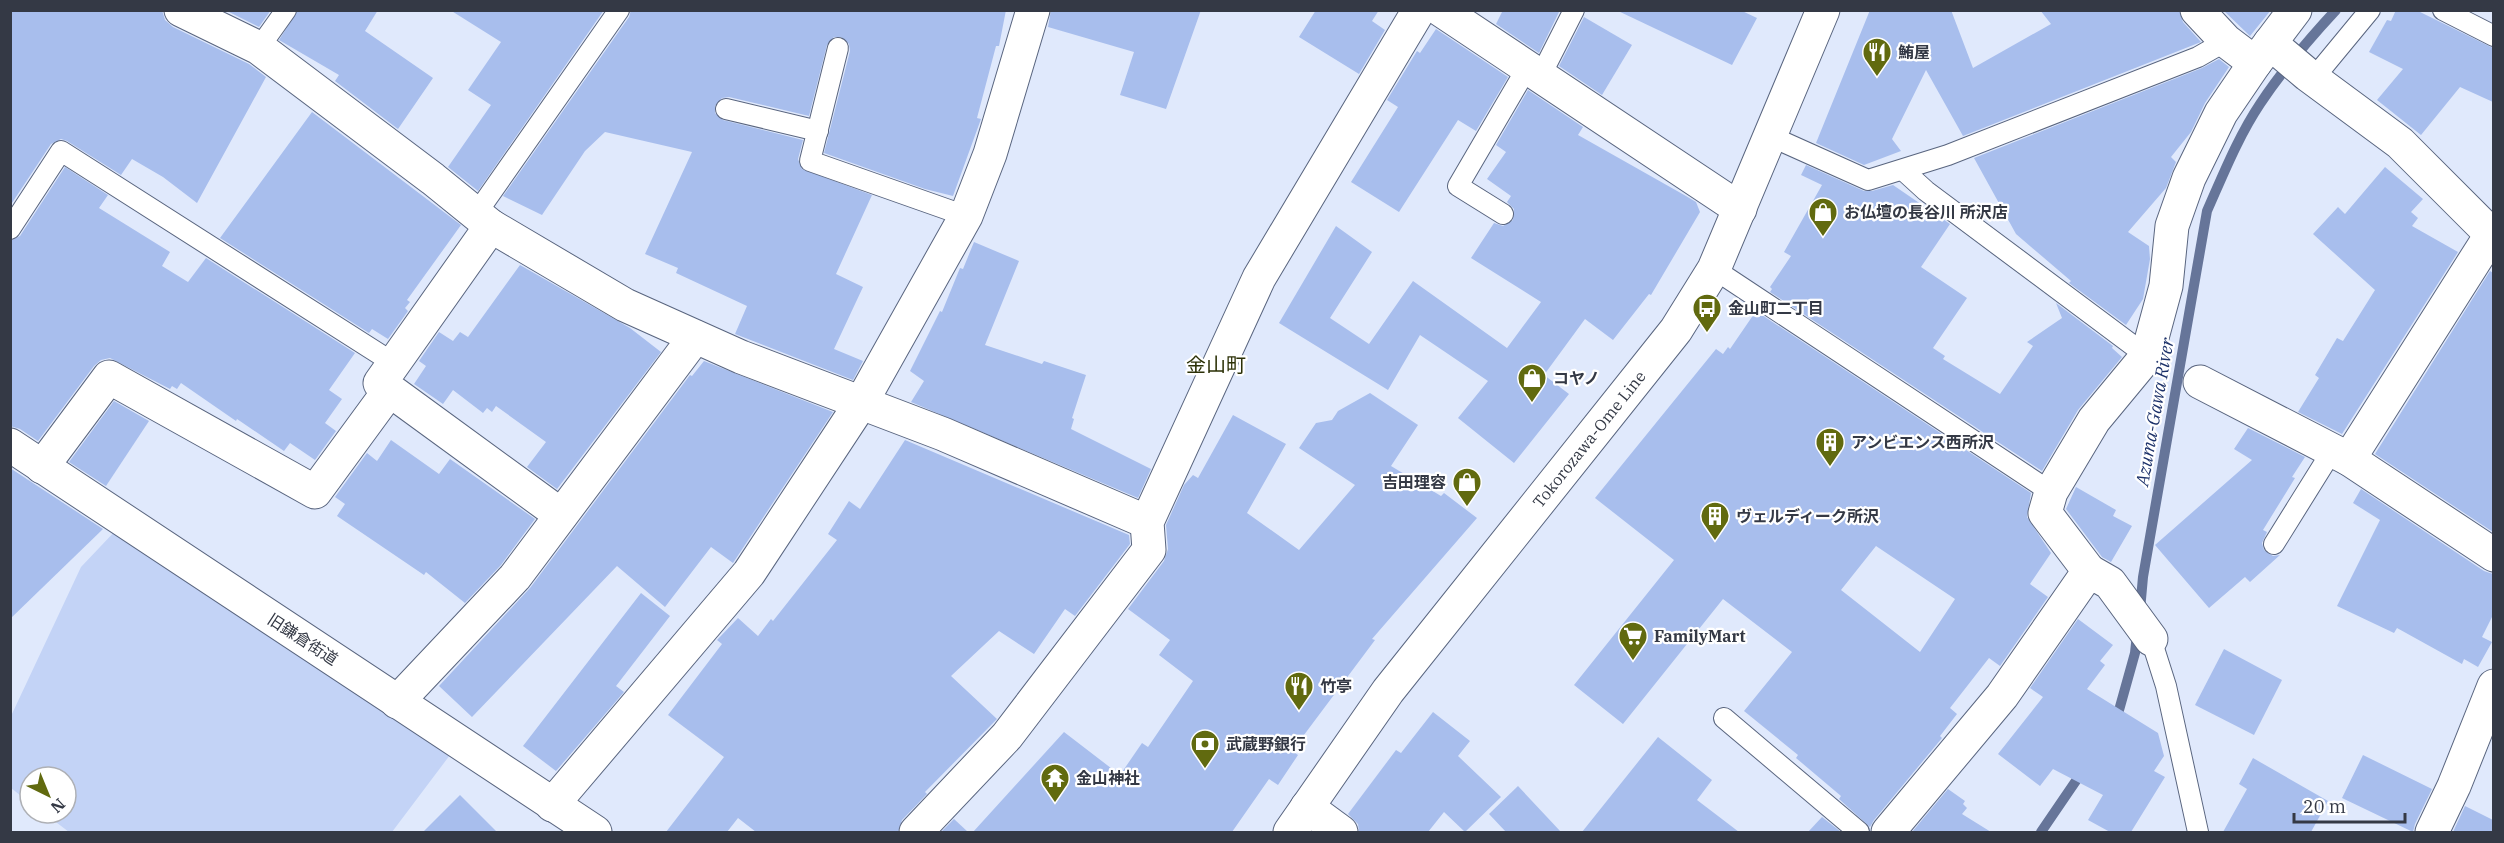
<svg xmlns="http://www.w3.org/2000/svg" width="2504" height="843" viewBox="0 0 2504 843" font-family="'IBM Plex Serif','Noto Sans JP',serif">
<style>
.green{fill:#c3d3f6}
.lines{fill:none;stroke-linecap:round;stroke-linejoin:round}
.stream{stroke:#667599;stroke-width:10}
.building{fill:#a8beed;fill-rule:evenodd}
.lane-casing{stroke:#59657f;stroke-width:22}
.street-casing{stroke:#59657f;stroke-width:35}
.secondary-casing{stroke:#59657f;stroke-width:35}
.lane{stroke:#fff;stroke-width:20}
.street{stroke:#fff;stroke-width:33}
.secondary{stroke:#fff;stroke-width:33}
.labels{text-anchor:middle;stroke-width:4.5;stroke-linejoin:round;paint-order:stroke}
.poi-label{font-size:16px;font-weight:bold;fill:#343945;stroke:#fff;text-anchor:start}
.street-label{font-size:16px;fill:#343945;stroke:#fff}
.water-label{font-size:18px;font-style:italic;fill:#1c3169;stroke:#fff}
.quarter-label{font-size:20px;fill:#2b3006;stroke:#fff}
</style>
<rect width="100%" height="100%" fill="#e0e9fc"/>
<polygon class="green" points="118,528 453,751 392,832 69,832 44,813 66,813 66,777 30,777 30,803 11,788 11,716 81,567"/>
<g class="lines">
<g class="stream">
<path d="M2140,610L2143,577L2207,211C2223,175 2238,137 2260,104C2282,71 2309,39 2336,10"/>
<polyline points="2116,721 2135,653 2137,634"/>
<polyline points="2041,832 2084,769"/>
</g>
</g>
<g class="building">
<polygon points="10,10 162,10 165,20 173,27 249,64 266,77 197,203 163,177 132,159 121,175 67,141 61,139 51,144 10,206"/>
<polygon points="225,10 271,10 259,27"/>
<polygon points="298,10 378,10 365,31 433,78 398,129 335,81 339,75 279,40"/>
<polygon points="450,10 604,10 478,191 448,167 491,105 468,90 501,42"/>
<polygon points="631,10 1006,10 999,46 996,46 977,118 981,119 953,196 925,189 824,153 850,51 849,44 841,37 834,37 827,45 809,116 729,97 722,98 715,106 715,113 723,120 803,140 798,159 802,169 872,195 836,274 863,287 834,349 863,361 853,380 735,334 747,306 676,273 678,268 645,254 692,152 605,132 585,151 542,215 503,196 629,17"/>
<polygon points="1051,10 1201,10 1166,109 1120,95 1134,52 1048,27"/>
<polygon points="1316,10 1379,10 1372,21 1385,30 1359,74 1299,37"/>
<polygon points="1503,10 1560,10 1539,53 1496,24"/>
<polygon points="1616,10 1740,10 1757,18 1732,65"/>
<polygon points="1870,10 1951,10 1973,68 2051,24 2040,10 2179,10 2183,22 2201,42 1963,136 1926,70 1892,139 1901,151 1864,165 1816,143"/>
<polygon points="2223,10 2271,10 2250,36"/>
<polygon points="2396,10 2416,10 2493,48 2493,102 2460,87 2421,135 2377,100 2403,69 2369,52 2387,20 2391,21"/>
<polygon points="1584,17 1632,45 1602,95 1559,66"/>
<polygon points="1436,29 1508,77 1476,131 1458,120 1399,212 1351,182 1398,107 1387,100 1417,51 1420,53"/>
<polygon points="2219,59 2229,67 2205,103 2191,132 2171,157 2176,162 2166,188 2128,232 2149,246 2150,259 2143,299 2126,325 2069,283 2071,281 2016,234 1974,158 2202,68"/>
<polygon points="1528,90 1583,127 1578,135 1686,196 1696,202 1700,212 1651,295 1649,294 1613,340 1585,319 1544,375 1569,394 1514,463 1458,418 1488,381 1420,335 1388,390 1279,323 1336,226 1372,252 1330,318 1369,344 1413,281 1507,348 1541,302 1471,258 1494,223 1503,226 1513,220 1514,209 1507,202 1511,196 1487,179 1506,152 1496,145"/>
<polygon points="312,112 461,225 407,300 410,302 405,308 408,311 388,339 372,329 369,333 220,238"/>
<polygon points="1806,165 1864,191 1872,191 1893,185 1950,224 1921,267 1967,298 1933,348 1945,356 1943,359 2000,394 2033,346 2027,342 2062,318 2056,303 2113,346 2112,348 2122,357 2078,410 2042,471 1770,292 1772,289 1770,287 1791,256 1784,252 1822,185 1801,175"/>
<polygon points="65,167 108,195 99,208 170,252 162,266 188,282 206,258 355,353 329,390 342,399 325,423 336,431 315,460 290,443 284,451 237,419 236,421 181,383 177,389 172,386 170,389 110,358 101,360 94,366 38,441 20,429 10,426 10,241 20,236"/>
<polygon points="2385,167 2423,199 2411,212 2418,218 2412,226 2458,252 2342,434 2298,412 2319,378 2315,375 2337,338 2343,341 2375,290 2313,234 2338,207 2345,214"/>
<polygon points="974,242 1019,261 985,345 1042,364 1044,361 1086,375 1072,418 1074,419 1071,429 1151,469 1138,498 911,402 924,381 910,371 940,311 942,312 960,268 963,269"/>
<polygon points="520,265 630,328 661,352 557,489 527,467 546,442 496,406 492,412 487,408 483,413 453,390 443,404 414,384 426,366 419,361 439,332 453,341 460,332 468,337"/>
<polygon points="2490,271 2493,273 2493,532 2375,454"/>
<path d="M1756,311L2031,493L2027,517L2051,553L2030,584L2048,597L2000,666L1989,658L1950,708L1957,714L1940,736L1942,738L1874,820L1870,827L1839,799L1841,796L1796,758L1798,755L1744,711L1792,652L1723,599L1623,724L1574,685L1674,560L1595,498L1716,349L1723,354L1728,347L1730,349ZM1876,546L1955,599L1920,652L1841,590Z"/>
<polygon points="704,361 833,412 733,563 711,547 665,607 617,566 472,717 439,686 530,588 690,375 692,376"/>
<polygon points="1370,393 1418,425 1391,466 1441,496 1444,493 1477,518 1372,639 1375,640 1292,751 1298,755 1278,785 1269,779 1232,832 973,832 1064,732 1120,775 1142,743 1148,747 1193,681 1159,655 1170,640 1128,609 1164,561 1168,549 1166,525 1184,485 1193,475 1198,478 1233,415 1286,444 1247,513 1299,550 1355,485 1299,448 1316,423 1332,420 1338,411"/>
<polygon points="114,401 149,421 106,486 69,462"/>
<polygon points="2248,428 2305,457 2292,477 2295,478 2263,530 2267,532 2262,543 2264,550 2273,556 2280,555 2250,582 2245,577 2209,608 2155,545 2252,460 2234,449"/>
<polygon points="391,440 439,474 450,459 535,519 501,565 465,603 426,572 424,575 337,516 345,504 335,497 367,453 377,461"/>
<polygon points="905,440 1129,535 1130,544 1075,616 1065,609 1034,654 999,631 951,676 997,719 925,792 927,794 902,820 898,832 756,832 738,818 727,832 666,832 724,757 668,715 722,644 717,640 738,618 758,636 771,619 773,621 837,540 828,534 849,501 860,509"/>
<polygon points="10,468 103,529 10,619"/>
<polygon points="2076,487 2116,510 2113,516 2132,526 2111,562 2102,557 2066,509"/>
<polygon points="2361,489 2484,571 2493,574 2493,615 2482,637 2492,642 2478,667 2464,659 2462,664 2397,628 2394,633 2337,606 2380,520 2353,503"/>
<polygon points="641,593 670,616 616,686 624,692 556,771 523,746"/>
<polygon points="2078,619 2113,645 2100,661 2105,665 2087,689 2158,733 2164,756 2154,771 2165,777 2131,832 2110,832 2088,820 2103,795 2053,769 2040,786 1998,754 2043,697 2030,688"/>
<polygon points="2224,649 2282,680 2254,735 2195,705"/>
<polygon points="1433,712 1470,741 1458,756 1501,797 1465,832 1444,812 1428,832 1359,832 1358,824 1348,814 1396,750 1401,753"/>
<polygon points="1658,737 1712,780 1697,800 1739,832 1582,832"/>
<polygon points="2363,755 2432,789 2415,824 2413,832 2342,798"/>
<polygon points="2253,758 2328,801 2311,832 2223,832 2247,789 2239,784"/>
<polygon points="1518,786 1561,832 1506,832 1489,814"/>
<polygon points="1948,789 1965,801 1963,804 1967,808 1962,814 1991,832 1912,832"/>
<polygon points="460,795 497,832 423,832"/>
<polygon points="2465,806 2493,820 2493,832 2453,832"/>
<polygon points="1822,817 1841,832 1808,832"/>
<polygon points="954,819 968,832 941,832"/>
</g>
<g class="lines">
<g class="lane-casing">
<g id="lane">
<polyline points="2443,10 2494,36"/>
<polyline points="259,48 286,10"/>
<polyline points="838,48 810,161 966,216"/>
<polyline points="1540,77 1574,10"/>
<polyline points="2313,79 2370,10"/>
<polyline points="726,109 818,131"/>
<polyline points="1770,136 1868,180 1948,155 2198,57 2226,41"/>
<polyline points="1903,170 1926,191 2147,356"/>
<polyline points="476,214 619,10"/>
<polyline points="1503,214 1458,186 1527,68"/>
<polyline points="10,229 61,151 395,364"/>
<polyline points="1714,269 2051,492"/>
<polyline points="2274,544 2332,451"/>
<polyline points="2151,639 2166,686 2198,832"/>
<polyline points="1724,718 1859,832"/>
</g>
</g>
<g class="street-casing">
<g id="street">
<polyline points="181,10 259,48 433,179 491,226 625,305 741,357 943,434 1147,522"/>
<polyline points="1441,10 1740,209"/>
<polyline points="2197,10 2226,41 2255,63"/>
<polyline points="2270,43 2308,75 2400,143 2494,237"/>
<polyline points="491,226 380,383 561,515"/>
<polyline points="2200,382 2349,459 2494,555"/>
<polyline points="10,445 595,832"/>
<polyline points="2349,459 2491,235"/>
<polyline points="42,467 109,377 315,492 389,391"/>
<polyline points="2089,571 2110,583 2151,639"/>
<polyline points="397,702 515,577 695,337"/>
<polyline points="552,805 749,573 861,403 966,216 990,154 1033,10"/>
<polyline points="1307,807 1341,832"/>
<polyline points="916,832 1007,736 1149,550 1147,522 1259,278 1419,10"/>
<polyline points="1888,832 2002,696 2089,571 2045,513 2051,492 2094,420 2147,356 2166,286 2172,226 2189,178 2221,113 2255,63 2295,10"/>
<polyline points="2432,832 2454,786 2494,686"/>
</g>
</g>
<g class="secondary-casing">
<g id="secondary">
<path id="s1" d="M1290,832L1388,691L1676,330L1714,269L1823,10"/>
</g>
</g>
<use href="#lane" class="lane"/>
<use href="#street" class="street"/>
<use href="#secondary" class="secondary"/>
</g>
<defs>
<g id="restaurant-pin" transform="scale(1.5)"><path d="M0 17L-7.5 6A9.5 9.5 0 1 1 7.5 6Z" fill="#616a0f" stroke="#fff"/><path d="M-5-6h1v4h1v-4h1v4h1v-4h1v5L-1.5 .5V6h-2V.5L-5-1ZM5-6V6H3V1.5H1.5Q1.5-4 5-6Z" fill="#fff"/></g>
<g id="shop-pin" transform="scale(1.5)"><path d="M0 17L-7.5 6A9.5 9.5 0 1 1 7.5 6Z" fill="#616a0f" stroke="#fff"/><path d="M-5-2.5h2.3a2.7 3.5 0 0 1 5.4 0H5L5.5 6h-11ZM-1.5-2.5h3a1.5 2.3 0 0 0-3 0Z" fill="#fff"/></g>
<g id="bus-pin" transform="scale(1.5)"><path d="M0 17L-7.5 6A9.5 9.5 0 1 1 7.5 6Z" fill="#616a0f" stroke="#fff"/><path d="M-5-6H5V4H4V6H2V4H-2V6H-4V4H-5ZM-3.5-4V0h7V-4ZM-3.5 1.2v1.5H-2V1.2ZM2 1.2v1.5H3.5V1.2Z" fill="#fff"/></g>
<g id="building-pin" transform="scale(1.5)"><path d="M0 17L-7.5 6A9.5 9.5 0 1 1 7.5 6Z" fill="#616a0f" stroke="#fff"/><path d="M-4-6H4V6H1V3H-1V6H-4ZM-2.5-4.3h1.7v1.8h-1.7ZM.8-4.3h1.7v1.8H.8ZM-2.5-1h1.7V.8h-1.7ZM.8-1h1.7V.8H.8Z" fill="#fff"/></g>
<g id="supermarket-pin" transform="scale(1.5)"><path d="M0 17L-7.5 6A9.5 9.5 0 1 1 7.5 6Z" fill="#616a0f" stroke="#fff"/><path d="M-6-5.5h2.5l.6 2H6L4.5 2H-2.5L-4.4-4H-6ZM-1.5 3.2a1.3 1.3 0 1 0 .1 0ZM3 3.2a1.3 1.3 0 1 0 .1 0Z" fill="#fff"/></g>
<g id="bank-pin" transform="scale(1.5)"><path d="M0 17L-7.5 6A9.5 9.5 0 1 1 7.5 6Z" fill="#616a0f" stroke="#fff"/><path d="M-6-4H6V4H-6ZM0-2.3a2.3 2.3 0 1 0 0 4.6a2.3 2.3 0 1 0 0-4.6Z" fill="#fff"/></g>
<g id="temple-pin" transform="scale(1.5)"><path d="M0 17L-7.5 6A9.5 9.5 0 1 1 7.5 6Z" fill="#616a0f" stroke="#fff"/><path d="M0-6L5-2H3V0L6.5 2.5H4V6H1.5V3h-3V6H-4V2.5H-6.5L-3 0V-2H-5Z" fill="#fff"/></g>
</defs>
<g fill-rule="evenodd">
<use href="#restaurant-pin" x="1877" y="52"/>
<use href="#shop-pin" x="1823" y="212"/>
<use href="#bus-pin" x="1707" y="308"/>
<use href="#shop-pin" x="1532" y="378"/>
<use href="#building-pin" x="1830" y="442"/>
<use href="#shop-pin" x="1467" y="482"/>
<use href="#building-pin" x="1715" y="516"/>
<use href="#supermarket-pin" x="1633" y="636"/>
<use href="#restaurant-pin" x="1299" y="686"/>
<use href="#bank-pin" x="1205" y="744"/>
<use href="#temple-pin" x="1055" y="778"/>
</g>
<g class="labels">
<g class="poi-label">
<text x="1898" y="58">鮪屋</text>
<text x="1844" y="218">お仏壇の長谷川 所沢店</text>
<text x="1728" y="314">金山町二丁目</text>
<text x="1553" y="384">コヤノ</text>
<text x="1851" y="448">アンビエンス西所沢</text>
<text x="1446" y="488" text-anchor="end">吉田理容</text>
<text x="1736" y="522">ヴェルディーク所沢</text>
<text x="1654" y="642">FamilyMart</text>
<text x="1320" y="692">竹亭</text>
<text x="1226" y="750">武蔵野銀行</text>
<text x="1076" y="784">金山神社</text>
</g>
<g class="street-label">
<text dy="6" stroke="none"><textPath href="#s1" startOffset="494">Tokorozawa-Ome Line</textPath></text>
<text transform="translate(303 639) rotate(33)" y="6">旧鎌倉街道</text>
</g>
<g class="water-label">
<text transform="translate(2155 412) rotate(-80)" y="6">Azuma-Gawa River</text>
</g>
<g class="quarter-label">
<text x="1216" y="372">金山町</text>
</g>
</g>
<rect width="2504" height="843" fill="none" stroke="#343945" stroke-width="24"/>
<g transform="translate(48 795) rotate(137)"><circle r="28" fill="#ffffff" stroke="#aeb0b5" stroke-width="1.5"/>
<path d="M0-4.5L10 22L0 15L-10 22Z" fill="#616a0f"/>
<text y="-9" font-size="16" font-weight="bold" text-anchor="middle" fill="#343945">N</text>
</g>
<path d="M2294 813v9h111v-9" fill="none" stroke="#343945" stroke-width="3"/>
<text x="2303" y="813" font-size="18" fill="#343945" stroke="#ffffff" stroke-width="4.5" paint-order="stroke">20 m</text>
</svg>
